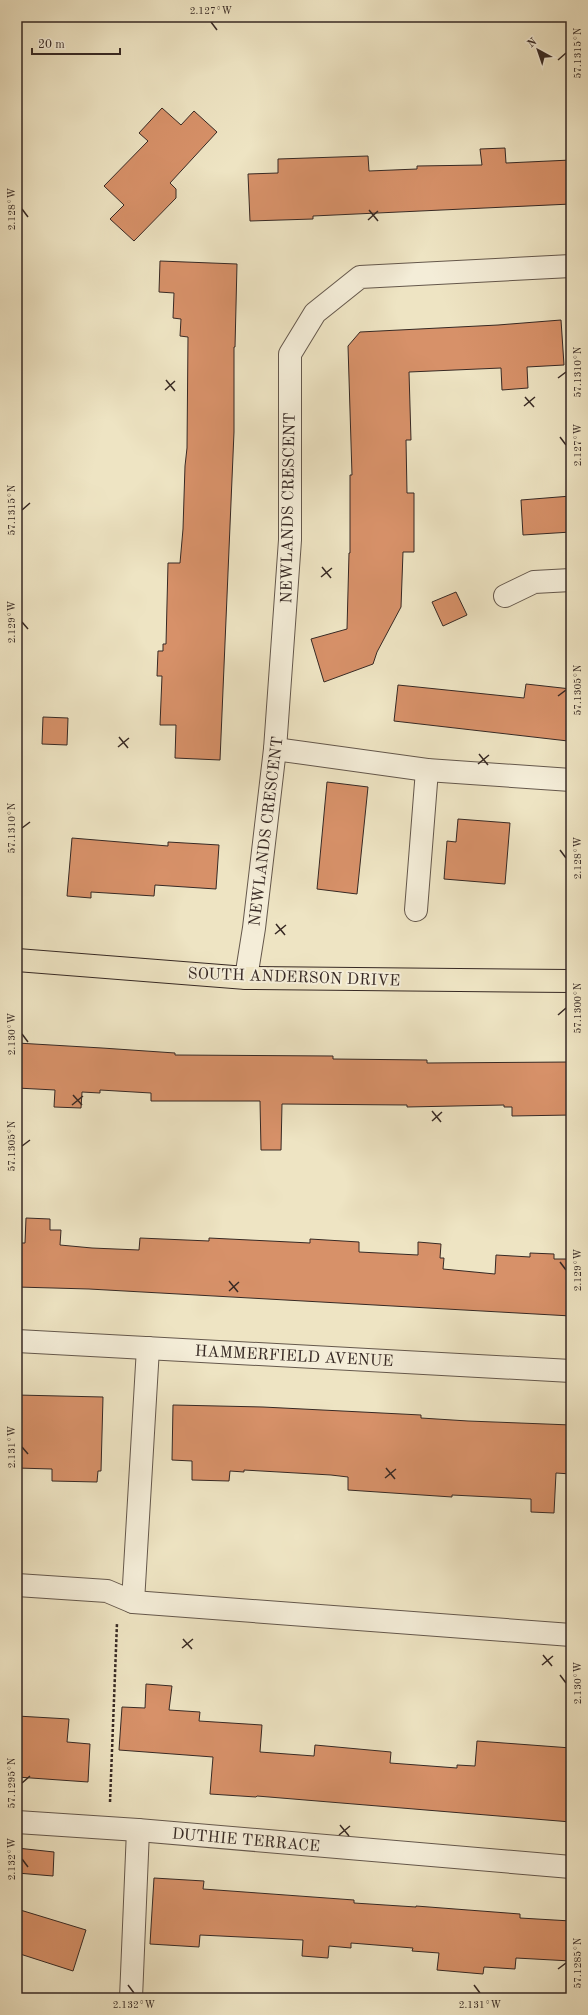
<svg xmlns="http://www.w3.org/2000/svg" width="588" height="2015" viewBox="0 0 588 2015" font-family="'Old Standard TT',serif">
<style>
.building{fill:#d79169;stroke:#372924}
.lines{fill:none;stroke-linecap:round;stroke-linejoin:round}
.minor-casing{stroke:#65584c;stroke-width:24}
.major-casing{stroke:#372924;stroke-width:24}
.path{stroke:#372924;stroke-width:2.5;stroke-dasharray:3 2;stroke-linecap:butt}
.minor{stroke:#f4edd8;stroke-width:22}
.major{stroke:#eee4c3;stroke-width:22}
.ticks{fill:none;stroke:#372924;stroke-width:1.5}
.labels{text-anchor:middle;stroke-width:4;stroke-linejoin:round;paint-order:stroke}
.street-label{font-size:16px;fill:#372924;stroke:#f4edd8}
.neatline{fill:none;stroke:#372924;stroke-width:1.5}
.ticks-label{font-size:10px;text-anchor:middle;fill:#372924}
</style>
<rect width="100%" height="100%" fill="#eee4c3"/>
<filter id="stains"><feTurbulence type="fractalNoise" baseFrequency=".005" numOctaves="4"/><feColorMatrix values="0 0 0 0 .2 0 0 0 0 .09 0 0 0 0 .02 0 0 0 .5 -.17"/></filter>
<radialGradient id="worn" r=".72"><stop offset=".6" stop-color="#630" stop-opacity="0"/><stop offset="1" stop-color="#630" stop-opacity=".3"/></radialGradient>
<g class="building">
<polygon points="162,108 181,125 194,111 217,132 170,183 176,189 176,198 134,241 110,219 124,205 104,186 148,141 139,133"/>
<polygon points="505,148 506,163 571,160 571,204 313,216 313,219 250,221 248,174 278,173 278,159 368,156 369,171 417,169 417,166 482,165 480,149"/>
<polygon points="160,261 237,264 235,347 234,347 234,432 220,760 175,758 176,725 160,725 162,676 157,676 158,651 163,651 163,644 166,644 168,563 180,563 183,529 185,466 187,448 188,337 180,336 181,319 173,318 174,293 159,292"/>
<polygon points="561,320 564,365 527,367 528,388 502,390 501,368 409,372 411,440 406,440 407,493 414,493 414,552 403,552 401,607 377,652 373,664 324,682 311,639 347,629 349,553 350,553 350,475 352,475 348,346 360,332 498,325"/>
<polygon points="571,496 571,532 523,535 521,500"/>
<polygon points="456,592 467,615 443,626 432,602"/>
<polygon points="526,684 571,689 568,741 394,721 398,685 524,698"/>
<polygon points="43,717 68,718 67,745 42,744"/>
<polygon points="327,782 368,787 357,894 317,889"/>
<polygon points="458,819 510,823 505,884 444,879 447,841 456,842"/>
<polygon points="72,838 168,846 168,842 219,845 216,889 155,885 154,896 91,892 91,898 67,896"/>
<polygon points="17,1043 102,1048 175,1053 175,1055 333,1056 333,1059 427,1060 427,1063 571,1062 571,1115 512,1116 512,1107 504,1107 504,1105 407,1107 407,1105 282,1104 281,1150 261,1150 260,1101 151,1101 151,1093 100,1090 100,1093 82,1092 81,1108 54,1107 55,1090 17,1088"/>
<polygon points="26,1218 50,1219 50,1230 61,1230 60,1245 92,1248 139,1250 140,1238 209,1241 209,1238 310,1243 310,1239 359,1242 359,1252 418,1255 418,1242 441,1244 440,1258 444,1258 443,1269 495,1274 496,1255 530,1257 530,1253 554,1254 554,1259 571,1259 571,1316 89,1289 17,1287 17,1243 25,1243"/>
<polygon points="17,1395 103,1397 101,1471 98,1471 97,1482 52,1481 52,1469 17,1468"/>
<polygon points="173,1405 263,1407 421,1415 421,1418 468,1421 571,1425 571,1474 556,1473 554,1513 531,1512 531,1499 452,1495 452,1497 348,1490 348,1477 331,1475 244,1470 244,1472 230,1471 229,1481 192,1480 192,1461 172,1460"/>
<polygon points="146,1684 172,1686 169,1710 200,1712 199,1721 262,1725 260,1752 314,1756 315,1745 391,1752 390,1763 457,1768 457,1765 475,1766 477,1741 571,1748 571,1822 257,1796 256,1797 210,1794 213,1757 119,1750 122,1707 145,1708"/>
<polygon points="17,1716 69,1719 67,1742 90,1744 88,1782 17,1777"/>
<polygon points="17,1848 54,1852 53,1876 17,1873"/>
<polygon points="154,1878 204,1881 203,1889 354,1900 354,1903 416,1907 416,1906 520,1914 520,1918 571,1921 571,1961 516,1958 515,1969 484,1967 483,1974 437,1970 439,1953 412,1951 413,1948 351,1943 351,1948 329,1946 328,1958 302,1956 303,1940 200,1935 199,1947 150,1944"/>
<polygon points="17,1909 86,1930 73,1971 17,1953"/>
</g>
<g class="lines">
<g class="minor-casing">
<g id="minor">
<polyline points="505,596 534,582 571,580"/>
<polyline points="275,749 427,770 571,780"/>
<polyline points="416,910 427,770"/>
<polyline points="246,978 254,928 275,749 290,540 290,354 315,313 360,277 571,266"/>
<polyline points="17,1341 571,1371"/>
<polyline points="17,1585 107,1591 133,1602 571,1635"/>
<polyline points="133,1602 148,1348"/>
<polyline points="17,1822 138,1830 571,1867"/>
<polyline points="131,1998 138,1830"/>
</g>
</g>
<g class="major-casing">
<polyline id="major" points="17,960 246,978 571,981"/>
</g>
<polyline class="path" points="110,1802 117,1623"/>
<use href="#minor" class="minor"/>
<use href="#major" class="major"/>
</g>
<path class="ticks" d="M211,22L217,30M558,60L566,53M22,209L28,217M369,210L378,221M368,220L378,211M558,378L566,372M166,380L175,391M165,390L175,381M525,397L534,407M524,406L535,397M560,437L566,445M22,510L30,503M322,567L331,578M321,577L332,568M22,622L28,629M558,696L566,690M119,737L128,748M118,747L129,738M479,754L488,765M478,764L489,755M22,828L30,822M560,850L566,858M276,924L285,935M275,934L286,925M558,1015L566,1008M22,1034L28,1042M73,1095L82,1105M72,1105L83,1096M432,1111L441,1122M432,1121L442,1112M22,1146L30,1140M560,1262L566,1270M229,1281L238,1292M229,1291L239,1282M22,1447L28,1454M386,1468L395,1479M385,1478L396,1469M183,1639L192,1649M182,1648L193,1639M543,1655L552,1666M542,1665L553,1656M560,1675L566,1683M22,1783L30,1776M340,1825L349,1836M339,1835L350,1826M22,1859L28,1867M558,1969L566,1963M128,1985L134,1993M474,1985L480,1993"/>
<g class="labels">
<g class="street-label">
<text transform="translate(287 508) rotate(-89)" y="6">NEWLANDS CRESCENT</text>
<text transform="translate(265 831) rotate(-83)" y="6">NEWLANDS CRESCENT</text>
<text transform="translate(294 976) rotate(2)" y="6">SOUTH ANDERSON DRIVE</text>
<text transform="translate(294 1355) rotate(3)" y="6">HAMMERFIELD AVENUE</text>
<text transform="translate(246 1839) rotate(5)" y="6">DUTHIE TERRACE</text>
</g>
</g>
<rect width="588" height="2015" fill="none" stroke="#eee4c3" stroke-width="44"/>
<g transform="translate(538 50) rotate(320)" stroke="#f4edd8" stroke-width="3" paint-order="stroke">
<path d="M0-3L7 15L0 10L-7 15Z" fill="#372924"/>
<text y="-6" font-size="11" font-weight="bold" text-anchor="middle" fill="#372924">N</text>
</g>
<path d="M32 48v6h88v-6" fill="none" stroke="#372924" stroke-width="2"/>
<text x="38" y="48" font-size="12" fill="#372924" stroke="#f4edd8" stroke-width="3" paint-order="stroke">20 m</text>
<rect x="22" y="22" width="544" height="1971" class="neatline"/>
<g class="ticks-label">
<text x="211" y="14">2.127°W</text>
<text transform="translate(577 53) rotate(-90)" y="4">57.1315°N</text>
<text transform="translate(11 209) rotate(-90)" y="4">2.128°W</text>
<text transform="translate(577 372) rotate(-90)" y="4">57.1310°N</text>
<text transform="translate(577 445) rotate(-90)" y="4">2.127°W</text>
<text transform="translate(11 510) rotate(-90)" y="4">57.1315°N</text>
<text transform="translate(11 622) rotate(-90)" y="4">2.129°W</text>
<text transform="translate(577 690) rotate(-90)" y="4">57.1305°N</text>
<text transform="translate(11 828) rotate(-90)" y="4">57.1310°N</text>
<text transform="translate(577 858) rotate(-90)" y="4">2.128°W</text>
<text transform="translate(577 1008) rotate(-90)" y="4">57.1300°N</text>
<text transform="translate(11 1034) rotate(-90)" y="4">2.130°W</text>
<text transform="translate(11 1146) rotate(-90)" y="4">57.1305°N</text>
<text transform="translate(577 1270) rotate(-90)" y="4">2.129°W</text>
<text transform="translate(11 1447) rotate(-90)" y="4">2.131°W</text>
<text transform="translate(577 1683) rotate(-90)" y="4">2.130°W</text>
<text transform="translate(11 1783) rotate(-90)" y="4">57.1295°N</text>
<text transform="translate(11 1859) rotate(-90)" y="4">2.132°W</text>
<text transform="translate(577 1963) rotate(-90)" y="4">57.1285°N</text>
<text x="134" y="2008">2.132°W</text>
<text x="480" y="2008">2.131°W</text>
</g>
<rect width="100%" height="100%" filter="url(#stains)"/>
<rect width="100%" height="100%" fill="url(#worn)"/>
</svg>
